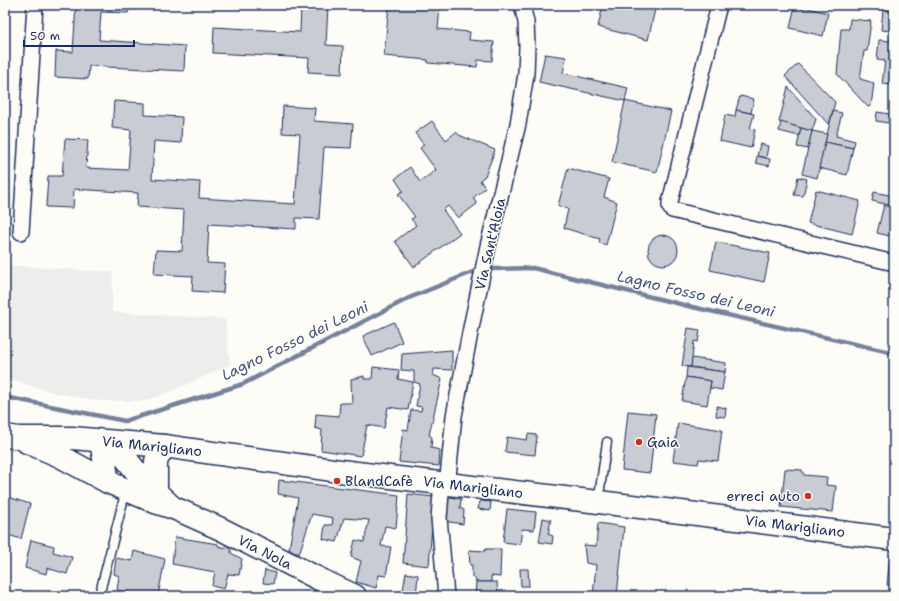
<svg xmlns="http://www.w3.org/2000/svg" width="899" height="601" viewBox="0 0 899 601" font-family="'Shantell Sans',sans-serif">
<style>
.built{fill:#edeeec}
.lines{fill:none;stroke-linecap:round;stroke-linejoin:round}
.stream{stroke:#76819c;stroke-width:4.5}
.building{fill:#c9ccd3;stroke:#1b2f5e}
.lane-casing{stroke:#1b2f5e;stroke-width:11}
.street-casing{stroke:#1b2f5e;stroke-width:18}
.secondary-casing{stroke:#1b2f5e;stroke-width:25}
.lane{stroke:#fdfcf7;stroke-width:8}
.street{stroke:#fdfcf7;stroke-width:15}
.secondary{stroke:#fdfcf7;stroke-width:22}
.poi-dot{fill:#c8321e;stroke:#fdfcf7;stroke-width:1.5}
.labels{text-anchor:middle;stroke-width:3;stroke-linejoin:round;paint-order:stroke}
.street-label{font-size:14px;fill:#1b2f5e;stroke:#fdfcf7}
.poi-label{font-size:14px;fill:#1b2f5e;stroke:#fdfcf7;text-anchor:start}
.water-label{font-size:15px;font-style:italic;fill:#49587d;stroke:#fdfcf7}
</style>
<rect width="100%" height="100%" fill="#fdfcf7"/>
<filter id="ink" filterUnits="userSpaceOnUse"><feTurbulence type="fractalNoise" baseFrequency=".025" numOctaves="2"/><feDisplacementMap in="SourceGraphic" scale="8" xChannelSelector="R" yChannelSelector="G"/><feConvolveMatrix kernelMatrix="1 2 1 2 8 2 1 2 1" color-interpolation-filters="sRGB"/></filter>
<g filter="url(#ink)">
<polygon class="built" points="5,265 113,272 112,312 225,319 230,365 170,392 145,401 98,401 50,392 5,377"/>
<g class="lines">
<g class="stream">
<polyline points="492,269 533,268 688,306 894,353"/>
<polyline points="5,397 125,421 243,384 409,298 475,271"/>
</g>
</g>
<g class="building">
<polygon points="76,5 129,5 128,13 101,12 99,40 185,46 184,71 89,66 88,79 55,77 56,51 73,52"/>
<polygon points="301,5 328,5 326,45 343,46 342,74 308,72 309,58 213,53 214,27 300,32"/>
<polygon points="389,5 471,5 471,10 440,7 438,29 470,32 469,40 494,42 492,61 478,60 477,67 428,63 428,60 384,56"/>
<polygon points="603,5 656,5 648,40 598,27"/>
<polygon points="795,5 828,13 823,36 790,28"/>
<polygon points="883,10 894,11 894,85 882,84 885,61 877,60 879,40 890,41 891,31 881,30"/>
<polygon points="850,19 871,21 867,51 864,51 860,79 874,83 871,106 868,107 837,74 841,29 849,29"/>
<polygon points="545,54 566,57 563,73 628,88 625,101 539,82"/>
<polygon points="798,64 835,102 829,125 785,76"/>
<polygon points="788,87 816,119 812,131 779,122"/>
<polygon points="740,96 754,99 751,113 736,110"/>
<polygon points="114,101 145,103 145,115 182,117 181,143 154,141 152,179 200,182 199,198 295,204 300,134 282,133 283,106 315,108 314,121 353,124 351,148 324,147 319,219 296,218 296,229 209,224 207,263 225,264 223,293 192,291 193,276 154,274 156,250 182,251 184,210 137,207 138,193 74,189 73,208 46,207 48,176 62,176 65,139 88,140 86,168 128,170 131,130 112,128"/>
<polygon points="625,101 671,111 657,172 612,162"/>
<polygon points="736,110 754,114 750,129 755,130 751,148 720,141 725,115 735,117"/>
<polygon points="833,111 842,113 836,136 855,141 853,148 825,142"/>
<polygon points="877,112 890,114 888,123 876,121"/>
<polygon points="432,121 446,140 456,132 459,135 495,150 485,176 480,180 485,188 473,198 477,204 458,218 448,206 443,210 460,233 414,267 395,241 416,225 411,219 415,217 398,194 403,191 395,179 410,167 420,182 436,170 420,148 424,145 415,133"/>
<polygon points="781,122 801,128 799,136 779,131"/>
<polygon points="801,128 812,131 808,149 797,147"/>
<polygon points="812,131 827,134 817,178 802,174"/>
<polygon points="825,142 853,148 847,175 819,168"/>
<polygon points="760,144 768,146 766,158 757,156"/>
<polygon points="757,156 770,159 769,166 756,163"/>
<polygon points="568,168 609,179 604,197 617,202 606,245 599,243 600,239 564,228 568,209 558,206"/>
<polygon points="798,177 807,179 803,196 794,195"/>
<polygon points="816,190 860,201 852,234 808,223"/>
<polygon points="874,192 894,196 894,206 872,201"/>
<polygon points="884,205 894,208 894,237 877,233"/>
<circle cx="663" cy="250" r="15"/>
<polygon points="716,242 770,253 764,282 710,270"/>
<polygon points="394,322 402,342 372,356 363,336"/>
<polygon points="688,328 700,330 698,342 694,341 691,367 682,366"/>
<polygon points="452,350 452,370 434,369 433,375 442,379 429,435 432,437 431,448 440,450 439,466 399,462 403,429 408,430 411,410 421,411 422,407 416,406 420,384 414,382 414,371 401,370 402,354"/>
<polygon points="692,358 726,363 725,372 691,367"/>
<polygon points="373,367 399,370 398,379 413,382 408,410 388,407 384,428 367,425 361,456 321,450 322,430 315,428 316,414 339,416 340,403 352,403 351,379 364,376 364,379 372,379"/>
<polygon points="687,367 725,372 722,390 710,388 711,381 686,377"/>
<polygon points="686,377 711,381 707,405 682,401"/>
<polygon points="717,406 726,408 725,417 716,416"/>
<polygon points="628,411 656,414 650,473 622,470"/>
<polygon points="678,423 722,430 718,461 699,459 698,464 673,461"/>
<polygon points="528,434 537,435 535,455 505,452 507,437 527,440"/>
<polygon points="785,469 802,470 804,475 827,477 826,485 836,486 833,512 781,507"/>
<polygon points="279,480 399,495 396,528 385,526 381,546 391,547 386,576 379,575 376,588 356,582 361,561 351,557 355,540 364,542 369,520 344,518 337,542 323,539 325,525 332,525 333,518 312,514 299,554 289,549 298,498 278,494"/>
<polygon points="408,494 434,497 429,566 403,563"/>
<polygon points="5,496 30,504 21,539 5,534"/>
<polygon points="445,496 461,499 460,508 464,510 463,524 443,521"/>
<polygon points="480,501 491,502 490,511 478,509"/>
<polygon points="507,509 536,512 534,530 522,529 520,544 503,542"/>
<polygon points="543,518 551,520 548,534 553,536 552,544 539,542"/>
<polygon points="598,523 624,527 617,596 593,596 596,565 586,563 584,545 596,546"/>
<polygon points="175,537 218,544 218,546 231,549 231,553 242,559 239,575 228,574 224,589 212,586 215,572 172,564"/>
<polygon points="31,540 54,546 53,552 72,557 67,574 47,568 46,574 25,568"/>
<polygon points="485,549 501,549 500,577 491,576 491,582 476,582 475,578 472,577 472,565 470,565 469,550 485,551"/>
<polygon points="134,551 165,559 158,596 143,596 117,590 119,576 114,574 116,558 132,561"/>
<polygon points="890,555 894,556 894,586 887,585"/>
<polygon points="520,569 528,569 529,586 521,586"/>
<polygon points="265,570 275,573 273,584 263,583"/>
<polygon points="406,573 418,575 416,596 407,596 407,592 403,590"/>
<polygon points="476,582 497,582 498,596 475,596"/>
<polygon points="22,591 35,595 34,596 21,596"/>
</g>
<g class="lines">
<g class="lane-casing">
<g id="lane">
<polyline points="598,502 607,442"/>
<polyline points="99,596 126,490"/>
</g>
</g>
<g class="street-casing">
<g id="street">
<polyline points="719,5 670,202 670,207 672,210 894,263"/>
<polyline points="21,232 35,5"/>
<polyline points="446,596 439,518 441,493 448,477 454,416 471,328 488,246 518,124 526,74 527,46 526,22 522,5"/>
</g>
</g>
<g class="secondary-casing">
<g id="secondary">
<polyline points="5,436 19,438 72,438 164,446 340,471 657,509 894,539"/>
<polyline points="101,441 108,482"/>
<polyline points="27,442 60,456 108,482 155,502 174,508 221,529 323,581 355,596"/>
<polyline points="113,442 146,484 156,492"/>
<polyline points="164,446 156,461 156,492 173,508"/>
</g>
</g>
<use href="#lane" class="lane"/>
<use href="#street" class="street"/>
<use href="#secondary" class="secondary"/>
</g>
</g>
<g class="poi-dot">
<circle cx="639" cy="442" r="4"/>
<circle cx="337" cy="481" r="4"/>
<circle cx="808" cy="496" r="4"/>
</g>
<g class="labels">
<g class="street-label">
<text transform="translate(490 244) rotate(-77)" y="5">Via Sant'Aloia</text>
<text transform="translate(152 446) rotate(6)" y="5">Via Marigliano</text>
<text transform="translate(473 487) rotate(7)" y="5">Via Marigliano</text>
<text transform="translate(795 526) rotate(7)" y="5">Via Marigliano</text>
<text transform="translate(265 552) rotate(27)" y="5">Via Nola</text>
</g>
<g class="poi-label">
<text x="647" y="447">Gaia</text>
<text x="345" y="486">BlandCafè</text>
<text x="800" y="501" text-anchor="end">erreci auto</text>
</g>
<g class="water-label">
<text transform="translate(696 294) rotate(13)" y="5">Lagno Fosso dei Leoni</text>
<text transform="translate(295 341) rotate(-26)" y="5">Lagno Fosso dei Leoni</text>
</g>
</g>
<rect width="899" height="601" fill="none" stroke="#fdfcf7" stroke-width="20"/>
<rect x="10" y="10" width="879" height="581" fill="none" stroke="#1b2f5e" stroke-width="1.5" filter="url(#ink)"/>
<path d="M24 40v6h110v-6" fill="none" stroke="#1b2f5e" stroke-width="2"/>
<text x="30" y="40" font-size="12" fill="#1b2f5e" stroke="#fdfcf7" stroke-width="3" paint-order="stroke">50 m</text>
</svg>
